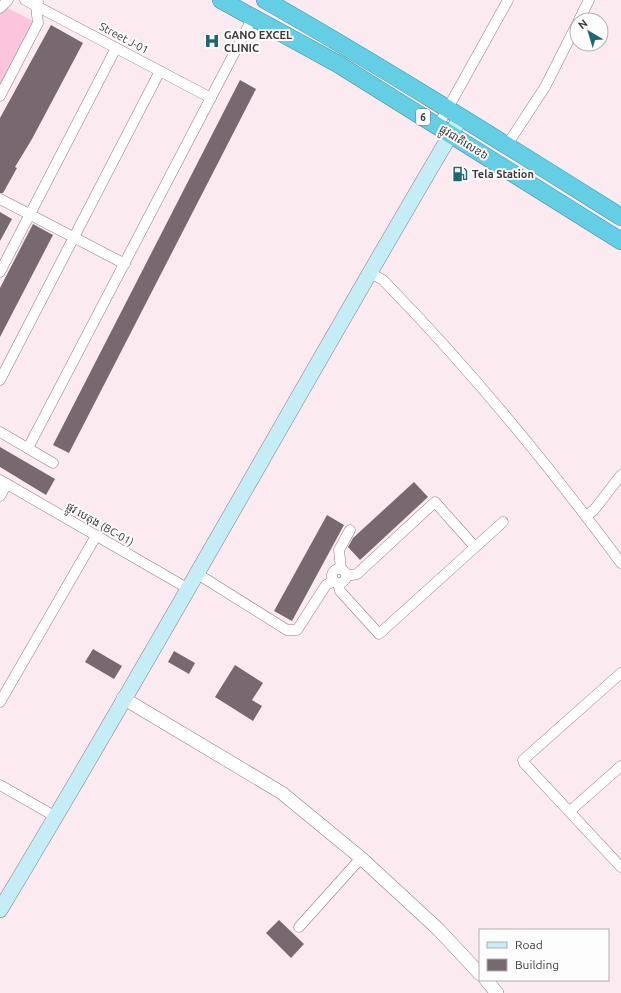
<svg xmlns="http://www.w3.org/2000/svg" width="621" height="993" viewBox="0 0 621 993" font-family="Ubuntu,'Noto Sans Khmer',sans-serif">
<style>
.green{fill:#fcc5dc}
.building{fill:#77696f}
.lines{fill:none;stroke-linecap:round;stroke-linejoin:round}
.minor-casing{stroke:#8b7d83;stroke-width:11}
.tertiary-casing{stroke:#8b7d83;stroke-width:14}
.secondary-casing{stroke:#8b7d83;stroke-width:16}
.trunk-casing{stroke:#3e92a5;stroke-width:18}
.minor{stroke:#fff;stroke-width:10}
.tertiary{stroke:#fff;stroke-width:13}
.secondary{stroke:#c5edf5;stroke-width:15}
.trunk{stroke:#64cee4;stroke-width:17}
.labels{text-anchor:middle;stroke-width:4;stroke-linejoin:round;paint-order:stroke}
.shield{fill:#fdfdfd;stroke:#787476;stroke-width:1}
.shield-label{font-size:10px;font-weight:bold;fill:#3f393c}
.poi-label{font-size:11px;font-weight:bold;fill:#3f393c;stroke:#fdfdfd;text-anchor:start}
.street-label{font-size:11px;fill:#3f393c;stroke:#fdfdfd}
</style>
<rect width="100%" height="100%" fill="#fbebf1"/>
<polygon class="green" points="1,5 38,23 0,96 0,8"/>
<g class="building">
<polygon points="51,25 83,43 32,139 15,167 17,168 3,193 0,193 0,118"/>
<polygon points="240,80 256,89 69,453 53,445"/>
<polygon points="0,212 12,219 0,241"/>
<polygon points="33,224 53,235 0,337 0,288"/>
<polygon points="0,447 55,479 46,495 0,467"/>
<polygon points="414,482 428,497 360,560 348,547 353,538"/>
<polygon points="327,515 344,525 292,621 274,611"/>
<polygon points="93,649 122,666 114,679 85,662"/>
<polygon points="174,651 195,663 189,674 168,662"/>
<polygon points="235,665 263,683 252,700 262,706 253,721 215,697"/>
<polygon points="279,920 304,944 291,958 266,933"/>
</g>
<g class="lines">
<g class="minor-casing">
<g id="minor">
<polyline points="25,0 211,98"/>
<polyline points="0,8 8,0"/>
<polyline points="579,20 589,0"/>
<polyline points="0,96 38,23 36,6 38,2"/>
<polyline points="438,126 508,0"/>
<polyline points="507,145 545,87 577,24"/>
<polyline points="0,199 125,264"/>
<polyline points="0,272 116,48"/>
<path d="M369,272L383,280C469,368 548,464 621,563"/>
<polyline points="0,380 160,71"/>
<polyline points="0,432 53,463"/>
<polyline points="28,448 253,17"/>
<polyline points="0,480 187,588"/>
<polyline points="0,496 7,484"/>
<polyline points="586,516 594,510 621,475"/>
<circle cx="339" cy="576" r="7"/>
<polyline points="341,569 339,550 350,530"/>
<polyline points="196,573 287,630 297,630 326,585 334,581"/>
<polyline points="346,576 357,574 435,502 475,547"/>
<polyline points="338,583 340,591 379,634 503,522"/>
<polyline points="621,673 523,760 524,763 621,867"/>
<polyline points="0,702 96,536"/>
<polyline points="0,785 56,817"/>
<polyline points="570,811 621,766"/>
<polyline points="299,927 361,858"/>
</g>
</g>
<g class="tertiary-casing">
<g id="tertiary">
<polyline points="123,698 282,793 361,858 438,929 480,974"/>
<polyline points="486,980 497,993"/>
</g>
</g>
<g class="secondary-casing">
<path id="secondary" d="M0,910C158,648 305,380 461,117"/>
</g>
<g class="trunk-casing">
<g id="trunk">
<polyline points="221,0 338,64 621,241"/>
<path d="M265,0C386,69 503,143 621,217"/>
</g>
</g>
<use href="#minor" class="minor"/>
<use href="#tertiary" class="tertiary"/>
<use href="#secondary" class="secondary"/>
<use href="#trunk" class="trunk"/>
</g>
<defs>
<g id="hospital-bare" transform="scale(1.2)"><path d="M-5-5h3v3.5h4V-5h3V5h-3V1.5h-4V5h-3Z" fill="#206776" stroke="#fdfdfd" stroke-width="2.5" paint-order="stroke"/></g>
<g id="fuel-bare" transform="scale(1.2)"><path d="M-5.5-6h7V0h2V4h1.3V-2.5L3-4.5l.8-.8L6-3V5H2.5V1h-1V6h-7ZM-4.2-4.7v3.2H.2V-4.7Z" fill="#206776" stroke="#fdfdfd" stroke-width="2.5" paint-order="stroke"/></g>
</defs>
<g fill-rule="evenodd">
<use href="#hospital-bare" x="212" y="41"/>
<use href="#fuel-bare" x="460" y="174"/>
</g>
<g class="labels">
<rect class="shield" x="416" y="109" width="14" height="16" rx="3"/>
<g class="shield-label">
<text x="423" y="121">6</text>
</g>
<g class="poi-label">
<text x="224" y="39">GANO EXCEL<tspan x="224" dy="13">CLINIC</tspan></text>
<text x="472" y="178">Tela Station</text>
</g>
<g class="street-label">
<text transform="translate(124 38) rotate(28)" y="4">Street J-01</text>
<text transform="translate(464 142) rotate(32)" y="4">ផ្លូវជាតិលេខ៦</text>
<text transform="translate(100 524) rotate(30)" y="4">ផ្លូវ បេតុង (BC-01)</text>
</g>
</g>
<rect x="479" y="929" width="130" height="52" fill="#fdfdfd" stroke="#b1afb0"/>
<rect x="487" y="942" width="20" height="6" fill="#c5edf5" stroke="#b1afb0"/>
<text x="515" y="949" font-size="12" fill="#3f393c">Road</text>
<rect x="487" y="959" width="20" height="12" fill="#77696f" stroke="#b1afb0"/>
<text x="515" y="969" font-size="12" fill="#3f393c">Building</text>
<g transform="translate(589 32) rotate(322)"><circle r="19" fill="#fdfdfd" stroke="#b1afb0"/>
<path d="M0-3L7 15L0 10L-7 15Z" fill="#206776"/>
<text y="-6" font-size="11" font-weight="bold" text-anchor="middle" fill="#3f393c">N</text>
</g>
</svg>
